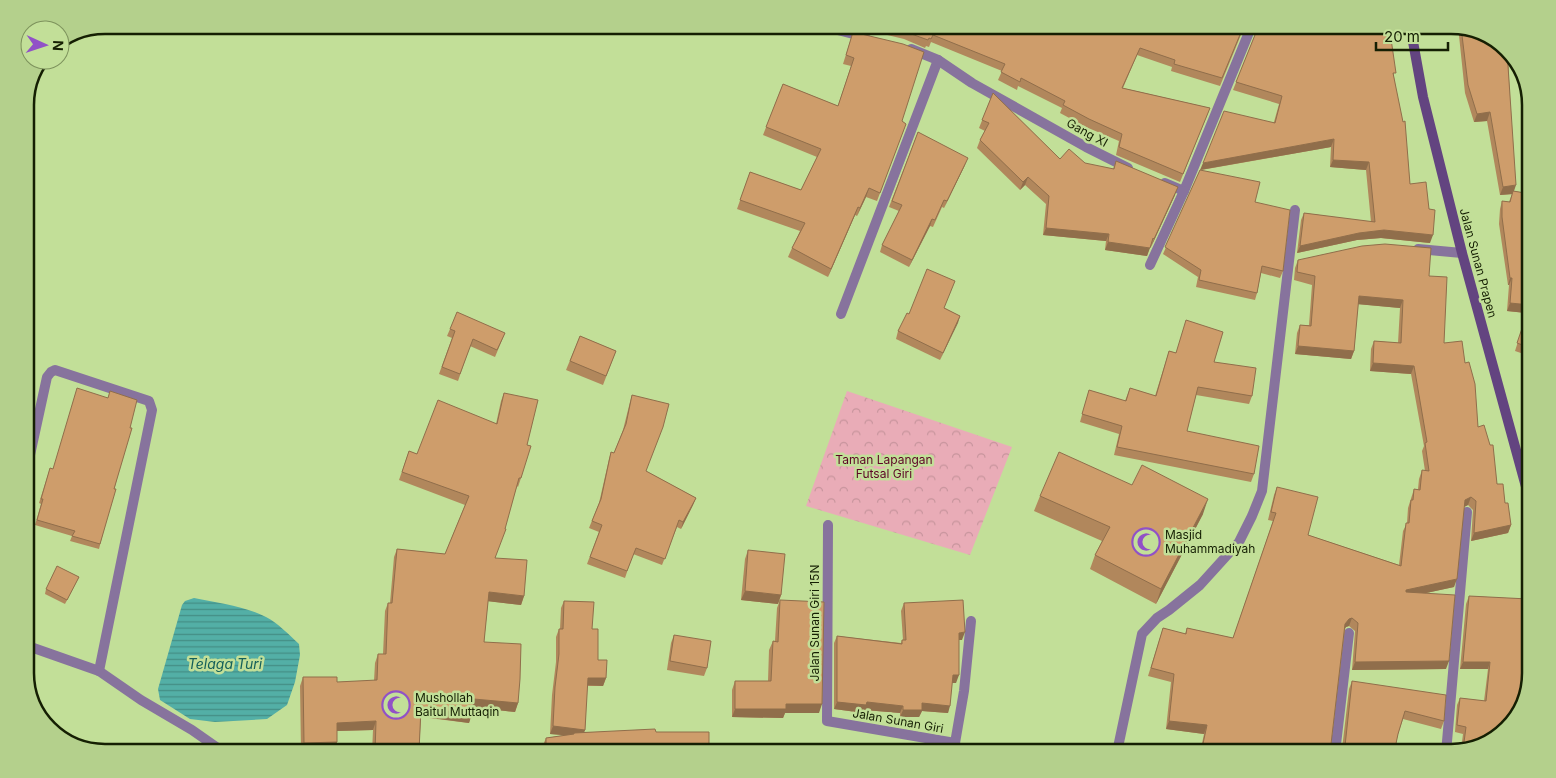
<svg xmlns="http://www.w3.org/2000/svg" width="1556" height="778" viewBox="0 0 1556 778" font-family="Inter,sans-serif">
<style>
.park{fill:url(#park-crowns)}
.water{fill:url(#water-rules)}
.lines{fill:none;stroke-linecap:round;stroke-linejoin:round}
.minor{stroke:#87739d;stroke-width:10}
.secondary{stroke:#634480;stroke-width:10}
.wall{fill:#b1875c}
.shaded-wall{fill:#906e4b}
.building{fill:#ce9d6b;stroke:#906e4b}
.labels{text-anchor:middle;stroke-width:5;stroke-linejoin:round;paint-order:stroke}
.street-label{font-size:12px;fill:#151f03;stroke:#c2df98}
.park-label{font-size:12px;fill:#5d0526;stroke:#c2df98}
.poi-label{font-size:12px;fill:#151f03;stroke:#c2df98;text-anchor:start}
.water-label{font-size:14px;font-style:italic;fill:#14605a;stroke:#c2df98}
.rim{fill:none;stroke:#151f03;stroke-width:2.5}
</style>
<defs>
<pattern id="park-crowns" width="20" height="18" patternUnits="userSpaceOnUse" patternTransform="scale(1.25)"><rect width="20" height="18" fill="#e9acb7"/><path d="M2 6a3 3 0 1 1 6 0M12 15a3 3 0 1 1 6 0" fill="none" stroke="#c7949c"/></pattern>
<pattern id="water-rules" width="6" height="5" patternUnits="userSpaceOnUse" patternTransform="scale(1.25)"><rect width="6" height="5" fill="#53afa6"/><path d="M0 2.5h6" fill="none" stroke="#448e85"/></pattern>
</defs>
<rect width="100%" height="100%" fill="#c2df98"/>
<polygon class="park" points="847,391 1012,447 970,555 806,506"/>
<path class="water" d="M194,598C218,603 244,606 266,617C278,623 289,635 299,644L300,655L295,682L287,705L267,719L215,722L190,719L160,700L158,689L182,605L185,601Z"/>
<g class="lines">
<g class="minor">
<polyline points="818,25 865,37"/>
<polyline points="911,49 938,60 972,83 1086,147 1128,168"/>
<polyline points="1165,183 1184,191 1252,25"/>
<polyline points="1418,249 1462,253"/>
<polyline points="1150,265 1184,191"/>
<polyline points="841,314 938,60"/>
<polyline points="25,478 47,377 51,372 55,370 149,401 152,410 99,671"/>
<polyline points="828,525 827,721 955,743 958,753"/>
<polyline points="25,645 99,671 141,700 192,730 222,751"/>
<polyline points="955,743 964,691 971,621"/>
<polyline points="1123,753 1117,752 1142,634 1157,618 1169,610 1200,585 1239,542 1252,516 1262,491 1295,210"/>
<polyline points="1335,753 1349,633"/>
<polyline points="1446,753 1467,512"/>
</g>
<polyline class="secondary" points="1410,25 1423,97 1462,253 1531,505"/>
</g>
<g class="wall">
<polygon points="855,25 1245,25 1220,86 1171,71 1172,67 1137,55 1123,88 1210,108 1180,182 1116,155 1119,141 1086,127 1060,113 1062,108 1018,86 1017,90 998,80 1002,71 931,42 929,47 926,46 925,48 904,39 854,27"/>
<polygon points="1258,25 1389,25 1394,77 1410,184 1430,243 1381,238 1357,240 1297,253 1301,220 1304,213 1371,222 1366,170 1330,167 1331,147 1201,170 1255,202 1283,271 1280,278 1261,273 1257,293 1255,300 1196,287 1198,277 1163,254 1200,170 1274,122 1279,104 1233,90 1258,27"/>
<polygon points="1458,26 1486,33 1512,55 1508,56 1514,191 1531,194 1531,362 1528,361 1530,356 1515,351 1527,313 1507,311 1509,285 1508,285 1499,224 1500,209 1502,201 1509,202 1512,194 1500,195 1487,121 1474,122 1465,93"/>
<polygon points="853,32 902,121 906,124 877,201 866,197 857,216 855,215 828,277 788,257 792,248 800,231 737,209 750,172 801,190 817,157 763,135 783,84 838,106 851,66 843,64"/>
<polygon points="993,93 1060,159 1113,169 1116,161 1175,195 1151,247 1150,246 1147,256 1105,250 1106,241 1043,235 1046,204 1025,185 1020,190 977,148 980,140 985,131 979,128"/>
<polygon points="1531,126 1531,161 1522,158"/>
<polygon points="918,132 965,165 944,208 942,207 933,227 930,226 909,267 880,252 882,245 899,211 889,207"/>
<polygon points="1298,260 1429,276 1444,343 1465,363 1478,427 1497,484 1505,503 1511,525 1508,533 1471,541 1473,510 1468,505 1464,507 1454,587 1426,593 1446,669 1352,670 1355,631 1349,626 1346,627 1345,629 1331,744 1334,751 1341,751 1342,749 1349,689 1352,681 1444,721 1441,729 1403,719 1398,734 1394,753 1200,753 1204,734 1166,729 1171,682 1148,676 1163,628 1185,634 1187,628 1233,638 1273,521 1268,520 1274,495 1277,487 1308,535 1399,565 1403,531 1407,523 1408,508 1414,489 1418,489 1419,479 1422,470 1425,471 1422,451 1424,446 1411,374 1370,371 1371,349 1374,341 1398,343 1400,308 1358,304 1354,351 1351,359 1295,354 1297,333 1300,325 1309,325 1312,285 1294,280 1295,268"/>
<polygon points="945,308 960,316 940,360 896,339 898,331 909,314"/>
<polygon points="450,329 505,333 495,357 470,346 458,381 439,374 452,338 447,336"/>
<polygon points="580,336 616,351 603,385 566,370"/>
<polygon points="1169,351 1214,362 1252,396 1249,404 1196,395 1187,431 1254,474 1251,482 1114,455 1119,434 1080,422 1089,390 1125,401 1130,388 1155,396"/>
<polygon points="504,393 527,445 521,478 518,487 517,486 495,558 524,596 521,605 488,601 484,642 518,703 515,712 473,707 469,723 421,717 419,751 466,753 372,753 373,730 337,731 337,742 333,751 301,751 300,686 303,677 337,682 374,681 375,663 378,654 383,654 385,611 388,603 390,603 394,557 397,549 445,554 465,505 399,480 409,451 417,454 496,424 501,401"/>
<polygon points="632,395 646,471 696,498 693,505 681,529 677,527 662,565 633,554 625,578 587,564 599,532 589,528 599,503 609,459 611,452 614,453 623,430 630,402"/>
<polygon points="130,428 99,549 70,541 72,536 35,525 41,504 39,503 50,468 53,469"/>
<polygon points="1132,485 1203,514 1156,604 1090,569 1095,555 1102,541 1034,511 1040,496"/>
<polygon points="748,550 781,595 778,604 741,600 745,559"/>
<polygon points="79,577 65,604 45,594 46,589"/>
<polygon points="1469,596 1528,599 1495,740 1461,750 1463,734 1455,732 1457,705 1460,698 1484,701 1488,669 1460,669 1466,604"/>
<polygon points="780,600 819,713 785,713 783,718 732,717 732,690 735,681 768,681 769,650 773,641 775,641 777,608"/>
<polygon points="564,601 592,629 598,660 606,678 603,686 587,686 585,730 584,732 656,732 709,753 543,753 543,745 546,738 565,735 550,734 552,695 556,662 556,637 559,629 560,629 561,608"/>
<polygon points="904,603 962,640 959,640 956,683 952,683 948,713 922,711 919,717 900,717 900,713 865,710 864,713 834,709 834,643 837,636 901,643 902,640 903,640 901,611"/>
<polygon points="674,635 707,668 704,676 667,670 671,643"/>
</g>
<g class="shaded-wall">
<polygon points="1490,112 1487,121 1474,122 1477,114"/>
<polygon points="1334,139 1331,147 1200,170 1203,163"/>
<polygon points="968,158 965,165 944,208 947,201"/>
<polygon points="1333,160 1369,162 1366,170 1330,167"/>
<polygon points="1028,177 1025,185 1020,190 1023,182"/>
<polygon points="1516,185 1513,194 1500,195 1503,187"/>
<polygon points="1178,187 1175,195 1151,247 1154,239"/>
<polygon points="869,188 866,197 857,216 860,208"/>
<polygon points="858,207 855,215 828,277 831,269"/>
<polygon points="932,219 930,226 909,267 912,260"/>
<polygon points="1046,228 1109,234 1106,241 1043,235"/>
<polygon points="1384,230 1433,235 1430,243 1381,238 1357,240 1297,253 1300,246 1359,233"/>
<polygon points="1108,242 1150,248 1147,256 1105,250"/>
<polygon points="1510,278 1512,278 1509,285 1508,285"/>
<polygon points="1359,296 1403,300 1400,308 1356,304"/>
<polygon points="1510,303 1530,305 1527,313 1507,311"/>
<polygon points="960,316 958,323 940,360 943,353"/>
<polygon points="1298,346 1354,351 1351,359 1295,354"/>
<polygon points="1373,363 1414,366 1411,374 1370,371"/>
<polygon points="1471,497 1468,505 1462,508 1465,500"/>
<polygon points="696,498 693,505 681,529 683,522"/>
<polygon points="1208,499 1203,514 1156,604 1161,589"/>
<polygon points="1511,525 1508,533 1471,541 1474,533"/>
<polygon points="1457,579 1454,587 1403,598 1406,590"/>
<polygon points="745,591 781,595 778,604 741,600"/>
<polygon points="489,592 524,596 521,605 486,601"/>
<polygon points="1352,618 1349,626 1346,627 1342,632 1345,624 1349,619"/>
<polygon points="965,632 962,640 957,640 959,633"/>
<polygon points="1449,661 1446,669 1352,670 1355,662"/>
<polygon points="1463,662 1490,662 1488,669 1460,669"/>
<polygon points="953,675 959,675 956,683 950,683"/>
<polygon points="588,678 606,678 603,686 585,685"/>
<polygon points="474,699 518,703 515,712 471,707"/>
<polygon points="837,702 867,702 903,706 900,713 865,710 864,713 834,709"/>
<polygon points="922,703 950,706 948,713 922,711 919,717 900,717 903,710"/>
<polygon points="786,704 822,704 819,713 785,713 783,718 732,717 735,709"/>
<polygon points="421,708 472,714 469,723 418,716"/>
<polygon points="376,721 373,730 334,731 337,723"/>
<polygon points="1169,721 1207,725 1204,734 1166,729"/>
<polygon points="553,726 585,730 582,738 574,733 573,736 550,734"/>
<polygon points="337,742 333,751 301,751 304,743"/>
</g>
<g class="building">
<polygon points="880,25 1244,25 1222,78 1174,64 1175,60 1140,48 1122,88 1210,108 1183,174 1119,147 1122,134 1089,119 1063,105 1065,101 1021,78 1020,82 1001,72 1005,64 933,35 931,39 929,38 928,40 906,32"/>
<polygon points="1259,25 1389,25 1396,73 1393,73 1403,122 1405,121 1410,184 1426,182 1429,209 1435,210 1433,235 1384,230 1359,233 1300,246 1304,213 1375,222 1369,162 1333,160 1334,139 1203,163 1224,111 1275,123 1282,96 1236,82"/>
<polygon points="1461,27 1486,33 1507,51 1516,185 1503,187 1490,112 1477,114 1468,85"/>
<polygon points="853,32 903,44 924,52 902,121 906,124 880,193 869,188 860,208 858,207 831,269 792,248 805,223 740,200 750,172 801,190 821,149 766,127 783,84 838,106 854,58 846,55"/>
<polygon points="993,93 1060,159 1069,149 1085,163 1114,169 1116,161 1178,187 1154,239 1153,238 1150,248 1108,242 1109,234 1046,228 1049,196 1028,177 1023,182 980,140 989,123 982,120"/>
<polygon points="1531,128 1531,153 1524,151"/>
<polygon points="918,132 968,158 947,201 944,200 935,220 932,219 912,260 882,245 902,205 892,201"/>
<polygon points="1200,170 1260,182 1255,202 1290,210 1283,271 1262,266 1257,293 1199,280 1201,270 1165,247"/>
<polygon points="1513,191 1531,194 1531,348 1517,343 1530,305 1510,303 1512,278 1510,278 1502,217 1502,201 1510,202"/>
<polygon points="1385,244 1431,248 1429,276 1447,277 1444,343 1462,341 1465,363 1469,362 1475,384 1478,427 1484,425 1490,445 1493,445 1497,484 1503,484 1505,503 1508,503 1511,525 1474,533 1476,501 1471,497 1465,500 1457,579 1406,590 1406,592 1455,595 1449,661 1355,662 1358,623 1352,618 1349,619 1345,624 1331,744 1334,751 1341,751 1345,746 1352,681 1446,695 1444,721 1405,711 1398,734 1394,753 1201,753 1207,725 1169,721 1174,674 1151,668 1163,628 1186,634 1187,628 1233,638 1276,513 1271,512 1277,487 1318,497 1308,535 1401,566 1406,523 1409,523 1411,500 1413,500 1414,489 1420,490 1422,470 1429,471 1425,443 1427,442 1414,366 1373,363 1374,341 1401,343 1403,300 1359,296 1354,351 1298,346 1300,325 1311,326 1315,276 1297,272 1298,260 1362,246"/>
<polygon points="927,269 955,281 944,308 960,316 943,353 898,331 907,313 909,314"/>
<polygon points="457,312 505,333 497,350 473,339 460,374 442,367 455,331 450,329"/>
<polygon points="1186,320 1223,332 1214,362 1256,368 1252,396 1198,387 1187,431 1259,446 1254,474 1117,447 1122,426 1082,414 1089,390 1126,401 1130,388 1156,396 1169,351 1176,353"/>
<polygon points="580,336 616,351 606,376 570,361"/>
<polygon points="77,388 108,398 110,391 137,400 130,428 132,428 114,489 116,489 100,544 72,536 75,531 37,520 43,499 41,499 50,468 53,469"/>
<polygon points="504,393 538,400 527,445 531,446 521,478 519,478 505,529 506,529 495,558 527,560 524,596 489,592 484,642 521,644 520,679 518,703 474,699 472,714 421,708 419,751 465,746 466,753 375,753 376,721 337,723 337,742 304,743 303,677 337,677 337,682 377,680 378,654 386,654 388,603 392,603 397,549 445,554 469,496 402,472 409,451 417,454 438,400 497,424"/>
<polygon points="632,395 669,404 663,427 646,471 696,498 683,522 679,520 665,559 636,548 627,571 590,557 602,525 592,521 601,499 611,452 614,453 626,424"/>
<polygon points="1059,452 1132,485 1142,465 1208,499 1161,589 1095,555 1110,527 1040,496"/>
<polygon points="748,550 785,554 781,595 745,591"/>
<polygon points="57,566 79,577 67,600 46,589"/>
<polygon points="1469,596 1528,599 1525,630 1531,630 1531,673 1523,708 1495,740 1463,750 1466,727 1457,725 1460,698 1486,701 1490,662 1463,662"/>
<polygon points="780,600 824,602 822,704 786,704 786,709 735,709 735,681 771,681 773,641 778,642"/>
<polygon points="963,600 965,632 959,633 959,675 953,675 950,706 922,703 922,710 903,710 903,706 867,702 866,705 837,702 837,636 902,644 902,640 906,640 904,603"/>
<polygon points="564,601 594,602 592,629 598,629 598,660 607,660 606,678 588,678 585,730 553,726 555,687 559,654 559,629 563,629"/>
<polygon points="674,635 711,641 707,668 670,661"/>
<polygon points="655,729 656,732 709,732 709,753 546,753 546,738 574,734 574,733"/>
</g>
<defs>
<g id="mosque-ring" transform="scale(1.4375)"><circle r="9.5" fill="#c2df98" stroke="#9151c7" stroke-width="1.5"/><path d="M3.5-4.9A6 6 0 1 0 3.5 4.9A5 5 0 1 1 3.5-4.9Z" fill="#9151c7"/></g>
</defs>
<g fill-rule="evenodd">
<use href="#mosque-ring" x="1146" y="542"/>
<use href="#mosque-ring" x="396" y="705"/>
</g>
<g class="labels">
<g class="street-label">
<text transform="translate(1087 133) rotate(29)" y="4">Gang XI</text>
<text transform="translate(1478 263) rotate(75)" y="4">Jalan Sunan Prapen</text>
<text transform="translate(815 623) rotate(-90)" y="4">Jalan Sunan Giri 15N</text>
<text transform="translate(898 721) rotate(10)" y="4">Jalan Sunan Giri</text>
</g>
<g class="park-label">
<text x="884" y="464">Taman Lapangan<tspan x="884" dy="14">Futsal Giri</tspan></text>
</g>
<g class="poi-label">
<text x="1165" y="539">Masjid<tspan x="1165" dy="14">Muhammadiyah</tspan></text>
<text x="415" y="702">Mushollah<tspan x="415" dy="14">Baitul Muttaqin</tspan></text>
</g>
<g class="water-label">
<text x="225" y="669">Telaga Turi</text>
</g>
</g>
<path d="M0 0H1556V778H0ZM105 34H1451A71 71 0 0 1 1522 105V673A71 71 0 0 1 1451 744H105A71 71 0 0 1 34 673V105A71 71 0 0 1 105 34Z" fill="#b4d08c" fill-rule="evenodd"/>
<path class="rim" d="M105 34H1451A71 71 0 0 1 1522 105V673A71 71 0 0 1 1451 744H105A71 71 0 0 1 34 673V105A71 71 0 0 1 105 34Z"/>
<g transform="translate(45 45) rotate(93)"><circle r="24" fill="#c2df98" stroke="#7d925c"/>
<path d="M0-4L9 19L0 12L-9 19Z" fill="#9151c7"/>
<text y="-8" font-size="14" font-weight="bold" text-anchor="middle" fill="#151f03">N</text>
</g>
<path d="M1376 42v8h72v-8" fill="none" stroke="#151f03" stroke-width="2.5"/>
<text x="1384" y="42" font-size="15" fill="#151f03" stroke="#c2df98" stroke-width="4" paint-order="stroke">20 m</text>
</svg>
